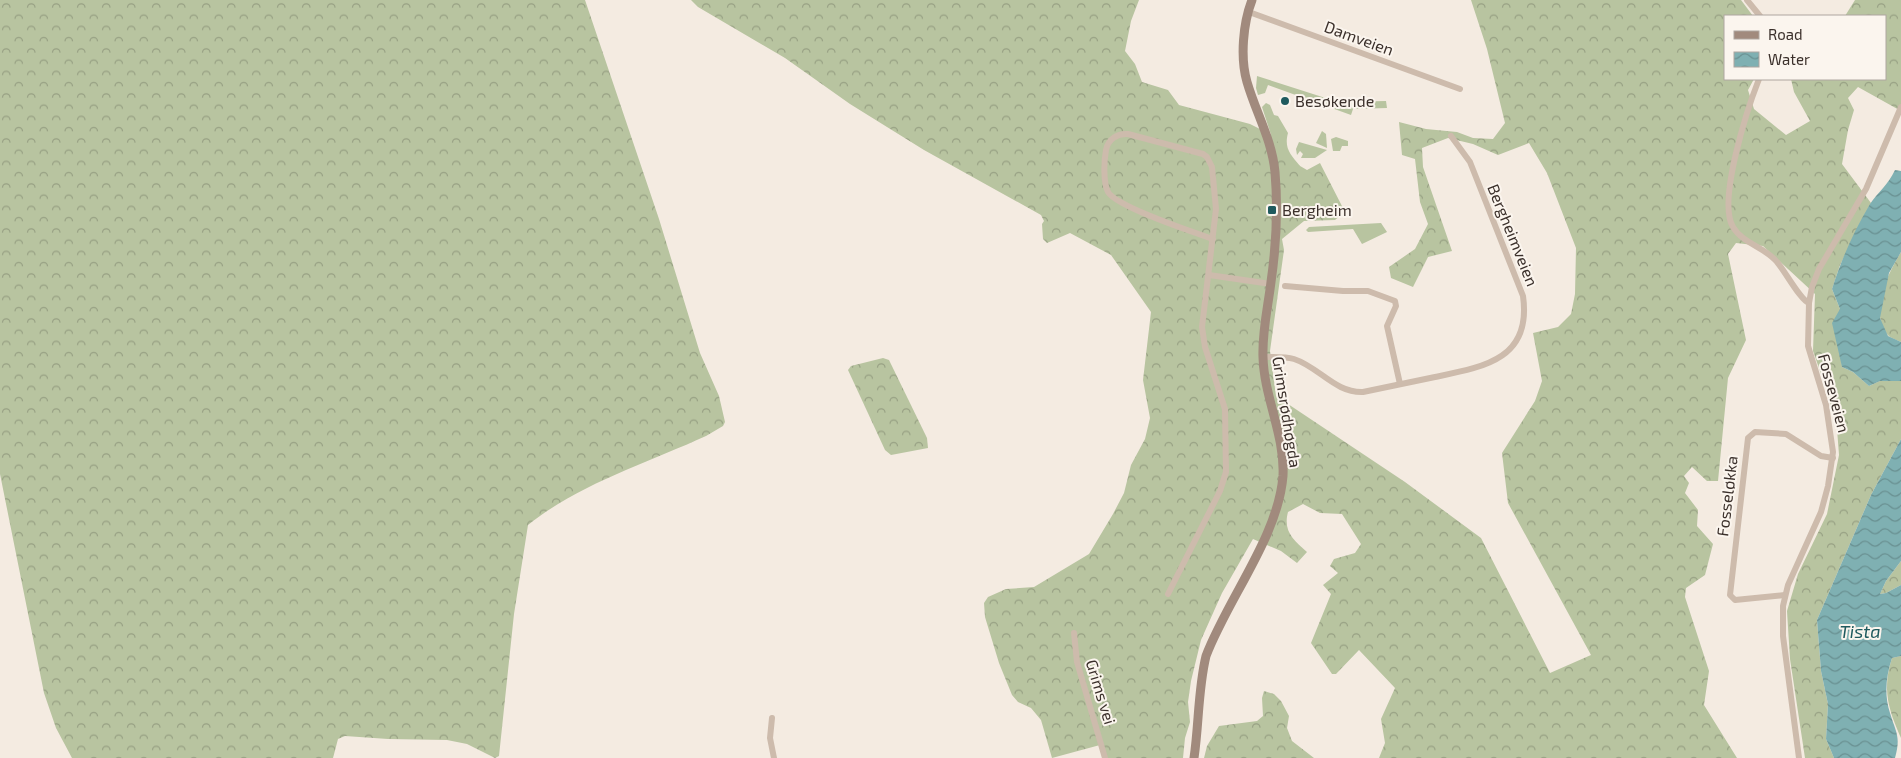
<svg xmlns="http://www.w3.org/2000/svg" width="1901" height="758" viewBox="0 0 1901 758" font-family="'Exo 2',sans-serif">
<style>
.grass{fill:#b8c4a0}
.forest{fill:url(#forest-crowns)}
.water{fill:url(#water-waves)}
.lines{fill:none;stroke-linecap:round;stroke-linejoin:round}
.minor{stroke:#cdbbac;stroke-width:6}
.secondary{stroke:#a18a7d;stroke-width:9}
.poi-dot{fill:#1f5a5e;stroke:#fbf5ee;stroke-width:2}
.labels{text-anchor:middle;stroke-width:4;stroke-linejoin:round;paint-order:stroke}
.street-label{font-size:16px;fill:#3b302b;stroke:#fbf5ee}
.poi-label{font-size:16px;fill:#3b302b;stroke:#fbf5ee;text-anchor:start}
.water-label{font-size:18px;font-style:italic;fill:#1f5a5e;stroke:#fbf5ee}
</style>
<defs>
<pattern id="forest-crowns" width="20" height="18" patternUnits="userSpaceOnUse" patternTransform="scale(1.25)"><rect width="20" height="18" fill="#b8c4a0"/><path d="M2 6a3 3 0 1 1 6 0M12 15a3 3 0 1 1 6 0" fill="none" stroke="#97a083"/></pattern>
<pattern id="water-waves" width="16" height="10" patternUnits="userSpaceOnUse" patternTransform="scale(1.25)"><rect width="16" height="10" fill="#7fb0b2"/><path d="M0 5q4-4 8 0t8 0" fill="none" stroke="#699091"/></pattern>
</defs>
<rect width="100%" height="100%" fill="#f4ebe1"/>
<g class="grass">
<polygon points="1257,76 1338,102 1386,101 1387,108 1353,109 1351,115 1268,85 1265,93 1258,95 1256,88"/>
<path d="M1266,103L1270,105L1274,115L1278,116L1288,133C1284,148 1290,154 1300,166L1293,170L1275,147L1262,107Z"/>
<polygon points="1322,131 1326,134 1327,148 1316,143"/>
<polygon points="1336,137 1348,141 1348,146 1342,146 1340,151 1333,151 1331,139"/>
<polygon points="1299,142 1327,150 1315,158 1301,158 1303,154 1300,151 1297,155 1296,149"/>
<polygon points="1381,223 1387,232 1362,244 1353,229 1308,232 1306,230 1309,227"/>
</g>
<g class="forest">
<path d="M0,0H585L659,219L700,353L719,396L725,422L723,426L706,436C647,463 579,484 528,525L514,614L499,756L495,758L467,744L447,740L388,739L345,736L338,739L333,758H72L56,728L44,693L0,474Z"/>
<path d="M691,0H1139L1131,21L1125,51L1135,64L1142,82L1168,90L1179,105L1250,124L1274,136L1288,159L1307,170L1320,163L1345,212L1335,220L1304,221L1282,239L1284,250L1270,351L1276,396L1405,482L1481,538L1550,673L1591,655L1508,503L1502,453L1535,401L1542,381L1533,333L1558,327L1571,314L1575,294L1576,248L1547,173L1529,143L1498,155L1473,144L1448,138L1422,148L1423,167L1452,251L1428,257L1413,287L1391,278L1389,267L1415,249L1428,224L1420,202L1415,159L1402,155L1399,122L1426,129L1457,132L1473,138L1493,139L1505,123L1487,49L1471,0H1741L1753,16H1725V79H1754L1748,90L1754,109L1786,135L1810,121L1794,92L1791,79H1885V16H1845L1855,0H1901V111L1858,87L1848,98L1854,110L1848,130L1842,164L1871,203L1840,265L1832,289L1840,309L1842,367L1853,372L1869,386L1880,381H1901V439L1871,495L1817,620L1821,671L1828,704L1826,739L1834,758H1805L1790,659L1787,611L1798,574L1827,514L1839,455L1837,429L1827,391L1813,351L1815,294L1763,246L1736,243L1728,254L1746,340L1728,378L1718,481H1707L1692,467L1684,476L1689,483L1685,493L1698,510L1697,526L1713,544L1705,575L1686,588L1685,597L1709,671L1704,705L1737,758H1379L1385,743L1381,719L1395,688L1359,650L1336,674H1332L1311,643L1331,594L1323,585L1338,573L1330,566L1334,559L1355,553L1361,544L1342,514L1320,513L1303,504L1288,512C1283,531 1293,540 1307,552L1297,563L1281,551L1253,539L1222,593L1201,640L1191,681L1188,702L1190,722L1185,738L1183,758H1104L1100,745L1052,758L1041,720L1031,708L1018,702L1012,695L999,663L985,617L984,603L988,597L1006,589L1034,587L1089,554L1113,514L1124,493L1131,465L1145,439L1150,418L1143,380L1151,312L1111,255L1070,233L1047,243L1043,239L1042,224L1044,221L1041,215L924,150L850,104L785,58L698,7Z"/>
<path d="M1901,252V342C1897,340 1890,338 1887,334C1869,310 1888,274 1901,252Z"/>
<polygon points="883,358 889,360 927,438 928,448 891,455 885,450 848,370 851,366"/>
<polygon points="1901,561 1901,585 1886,593 1880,594 1886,581"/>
<path d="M1901,656V738C1888,709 1882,689 1892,658Z"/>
<polygon points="1264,691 1274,694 1281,701 1289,716 1287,728 1292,741 1314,758 1204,758 1207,746 1219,726 1257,721 1263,716 1262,698"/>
</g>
<g class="water">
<path d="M1895,170L1901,171V252L1889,273L1880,318L1888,336L1901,342V381H1880L1869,386L1853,372L1842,367L1832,323L1840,309L1832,289C1841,260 1854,231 1870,204C1878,192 1888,185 1895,170Z"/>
<path d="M1901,439V561L1886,581L1880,594L1886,593L1901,585V656L1892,658C1886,676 1884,695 1890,713C1896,733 1901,736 1895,758H1834L1826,739L1828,704L1821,671L1817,620L1871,495Z"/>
</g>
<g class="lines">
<g class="minor">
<polyline points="1747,0 1760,16"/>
<polyline points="1249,12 1460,89"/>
<path d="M1759,79C1748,107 1717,201 1733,227C1743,244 1765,247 1777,262C1785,271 1801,301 1809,303"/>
<polyline points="1209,275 1271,284"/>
<polyline points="1285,286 1343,291 1368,291 1395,301 1396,306 1387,326 1400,384"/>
<path d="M1263,357C1273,357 1284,356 1294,359C1319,367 1335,393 1363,392C1387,387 1411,382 1435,377C1484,367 1532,359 1523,296L1470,162L1451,136"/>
<path d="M1168,594L1220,491L1226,472L1225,409L1205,347L1202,327L1216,209L1212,167L1207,157L1203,154L1128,134C1118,133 1108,139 1106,150C1104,161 1103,182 1108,192C1117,207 1193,232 1213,239"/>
<polyline points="1785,595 1735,600 1730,595 1748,438 1755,432 1786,434 1821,456 1833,458"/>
<polyline points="1074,633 1077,662 1105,758"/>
<polyline points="772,718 770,738 774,758"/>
<polyline points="1799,758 1783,636 1783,606 1788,585 1821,512 1828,486 1833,452 1826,405 1808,346 1809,303 1812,287 1819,269 1866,189 1901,107"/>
</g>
<path class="secondary" d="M1194,758C1199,724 1198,689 1206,656C1228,598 1278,537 1283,476C1285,435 1264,397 1263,357C1262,331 1268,307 1271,282C1276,247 1278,207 1275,172C1272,140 1256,113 1247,82C1240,58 1243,23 1252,0"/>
</g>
<g class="poi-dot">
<circle cx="1285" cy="101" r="5"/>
<rect x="1267" y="205" width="10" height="10" rx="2.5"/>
</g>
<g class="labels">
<g class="street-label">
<text transform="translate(1359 38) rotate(20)" y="6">Damveien</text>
<text transform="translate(1513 235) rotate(68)" y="6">Bergheimveien</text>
<text transform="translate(1834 393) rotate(75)" y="6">Fosseveien</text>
<text transform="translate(1287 412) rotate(81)" y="6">Grimsrødhøgda</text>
<text transform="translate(1727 496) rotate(-83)" y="6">Fosseløkka</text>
<text transform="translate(1101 692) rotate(73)" y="6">Grims vei</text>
</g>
<g class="poi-label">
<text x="1295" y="107">Besøkende</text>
<text x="1282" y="216">Bergheim</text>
</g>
<g class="water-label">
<text x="1860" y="638">Tista</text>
</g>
</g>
<rect x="1724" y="15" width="162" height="65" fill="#fbf5ee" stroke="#aea6a0"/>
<rect x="1734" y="31" width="25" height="8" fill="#a18a7d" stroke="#aea6a0"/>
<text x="1768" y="40" font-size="15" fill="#3b302b">Road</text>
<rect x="1734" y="52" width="25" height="15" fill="url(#water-waves)" stroke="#aea6a0"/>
<text x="1768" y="65" font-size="15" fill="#3b302b">Water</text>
</svg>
